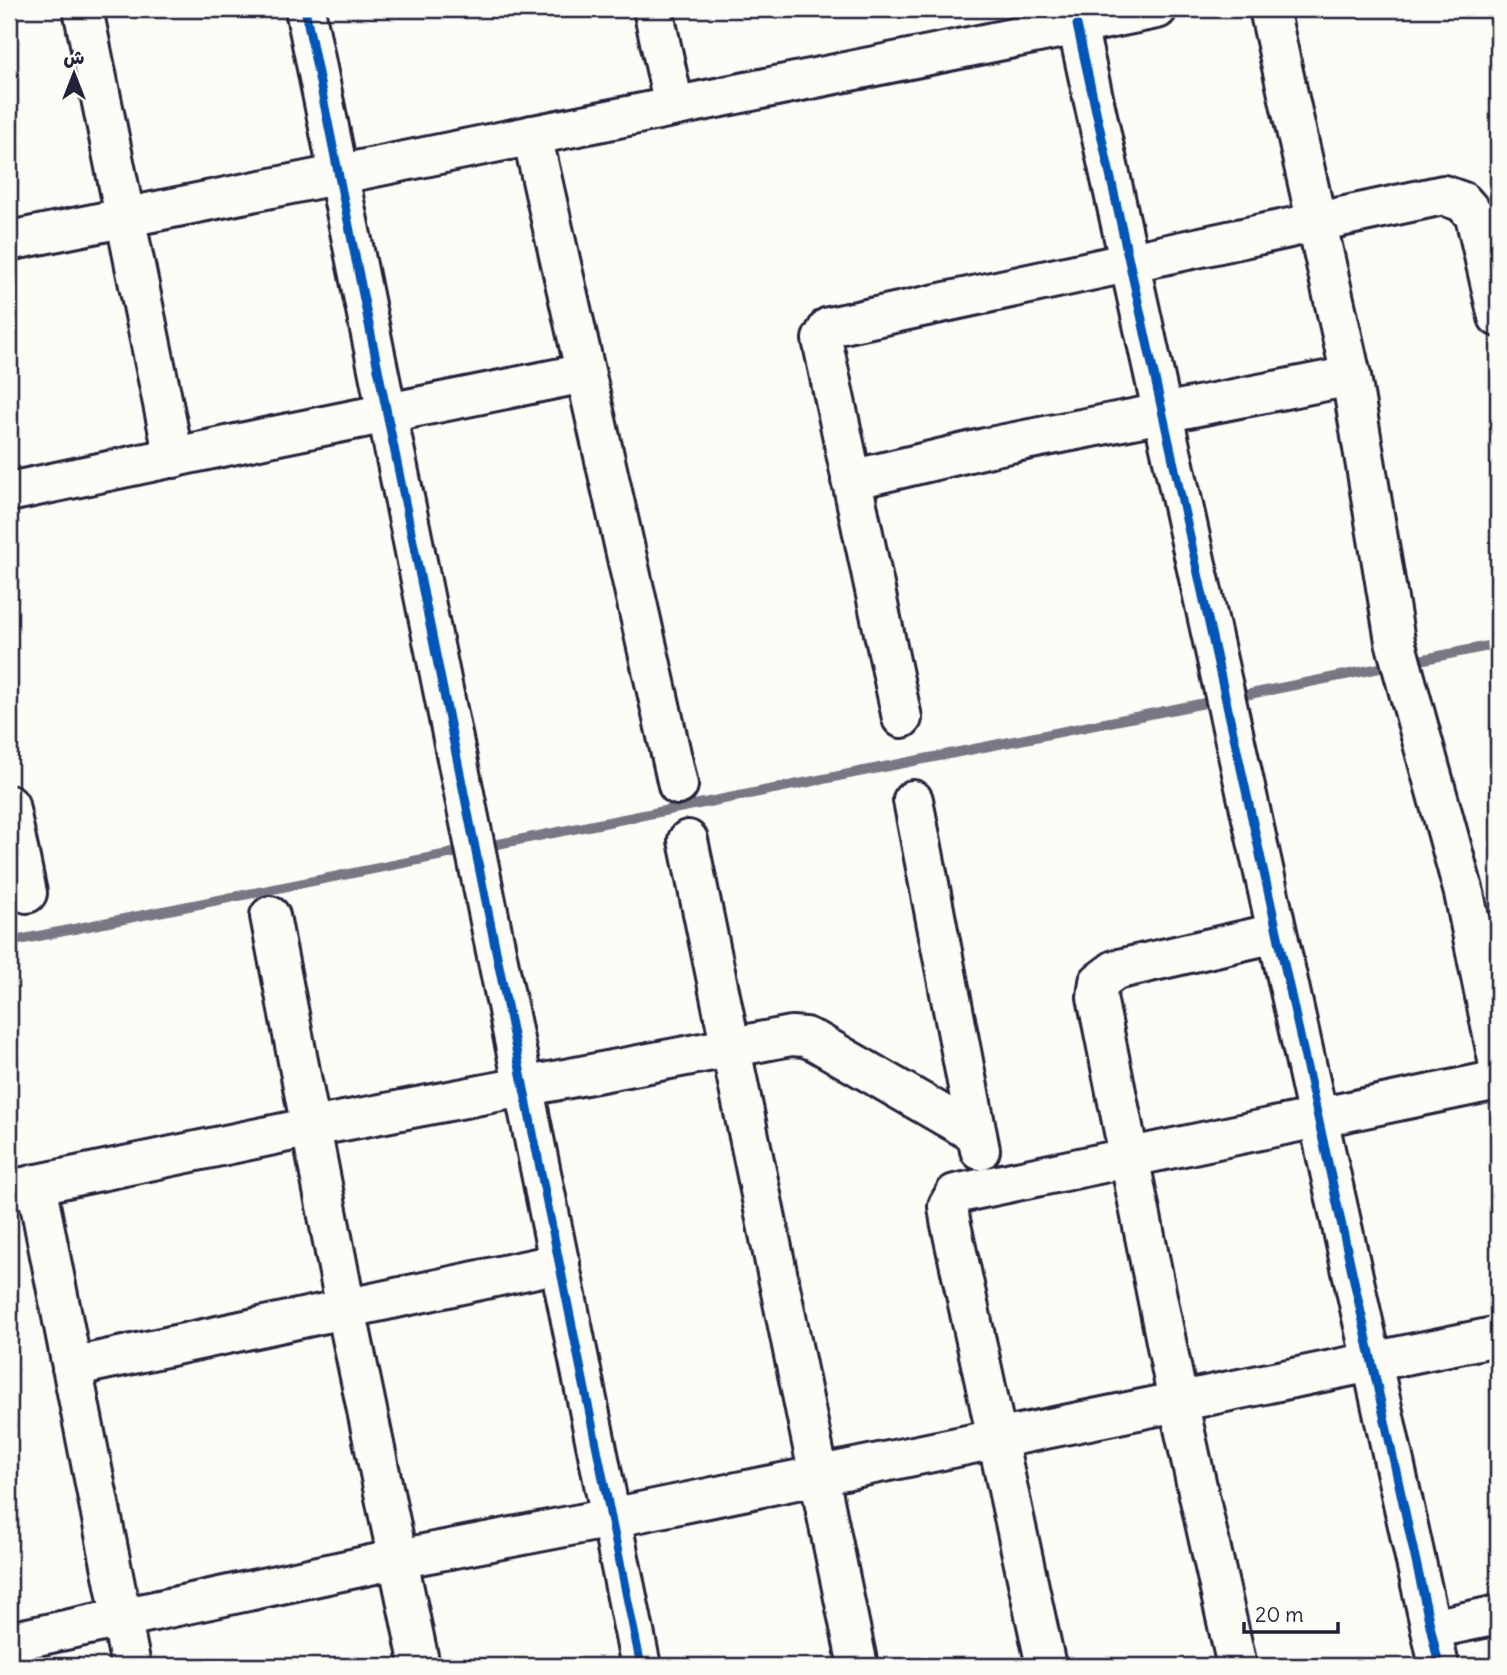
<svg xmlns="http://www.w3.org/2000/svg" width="1507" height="1675" viewBox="0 0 1507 1675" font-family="Delius,'Playpen Sans Arabic',sans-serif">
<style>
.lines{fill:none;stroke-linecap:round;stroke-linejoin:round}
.stream{stroke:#787885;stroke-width:10}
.minor-casing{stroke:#22223b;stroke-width:44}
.minor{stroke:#fdfcf7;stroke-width:38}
.cycleway-casing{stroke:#fdfcf7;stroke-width:13}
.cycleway{stroke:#0057b8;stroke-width:9}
</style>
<rect width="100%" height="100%" fill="#fdfcf7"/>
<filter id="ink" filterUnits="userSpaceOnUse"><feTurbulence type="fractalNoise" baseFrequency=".0143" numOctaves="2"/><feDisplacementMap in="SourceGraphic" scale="14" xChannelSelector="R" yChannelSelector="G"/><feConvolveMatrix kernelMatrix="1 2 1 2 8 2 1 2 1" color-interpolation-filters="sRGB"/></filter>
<g filter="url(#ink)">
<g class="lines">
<g class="stream">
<polyline points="1410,662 1498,644"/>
<polyline points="1235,697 1395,665"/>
<polyline points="483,847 1220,700"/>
<polyline points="9,942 468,850"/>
</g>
<g class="minor-casing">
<g id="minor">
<polyline points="83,9 174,458"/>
<polyline points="305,9 641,1666"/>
<polyline points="653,9 674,106"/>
<polyline points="1269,9 1351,376 1395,641 1464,893 1498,1060"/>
<polyline points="1077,25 1439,1666"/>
<polyline points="532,135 678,785"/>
<polyline points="9,241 1157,9"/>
<polyline points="851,480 990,447 1351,376"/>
<polyline points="9,492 269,437 585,373"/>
<polyline points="902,718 822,339 829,327 1443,195 1463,202 1475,216 1498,317"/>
<polyline points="913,800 980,1150"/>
<polyline points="9,805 27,893"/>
<polyline points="688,840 858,1666"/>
<polyline points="270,916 346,1309 420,1666"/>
<polyline points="36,1184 131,1666"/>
<polyline points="9,1190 312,1127 791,1036 805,1037 817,1042 976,1134"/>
<polyline points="72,1367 560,1263"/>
<polyline points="1431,1629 1498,1615"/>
<polyline points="9,1642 398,1559 611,1518 1498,1336"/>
<polyline points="1046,1666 950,1220 948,1206 955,1194 1498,1080"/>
<polyline points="1237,1666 1178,1401 1097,997 1099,982 1115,970 1276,933"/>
</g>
</g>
<use href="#minor" class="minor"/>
<g class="cycleway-casing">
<g id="cycleway">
<polyline points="305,9 641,1666"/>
<polyline points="1077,25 1439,1666"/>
</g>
</g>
<use href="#cycleway" class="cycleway"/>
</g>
</g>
<rect width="1507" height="1675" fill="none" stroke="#fdfcf7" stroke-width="35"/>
<rect x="18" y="18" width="1472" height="1640" fill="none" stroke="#22223b" stroke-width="2.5" filter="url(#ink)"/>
<g transform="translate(74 74)" stroke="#fdfcf7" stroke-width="5" paint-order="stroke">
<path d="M0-5L12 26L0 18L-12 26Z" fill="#22223b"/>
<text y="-10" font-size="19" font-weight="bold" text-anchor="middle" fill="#22223b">ش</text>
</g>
<path d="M1244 1622v10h94v-10" fill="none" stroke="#22223b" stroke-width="3.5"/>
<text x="1255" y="1622" font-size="21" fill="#22223b" stroke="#fdfcf7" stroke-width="5" paint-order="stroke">20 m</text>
</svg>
